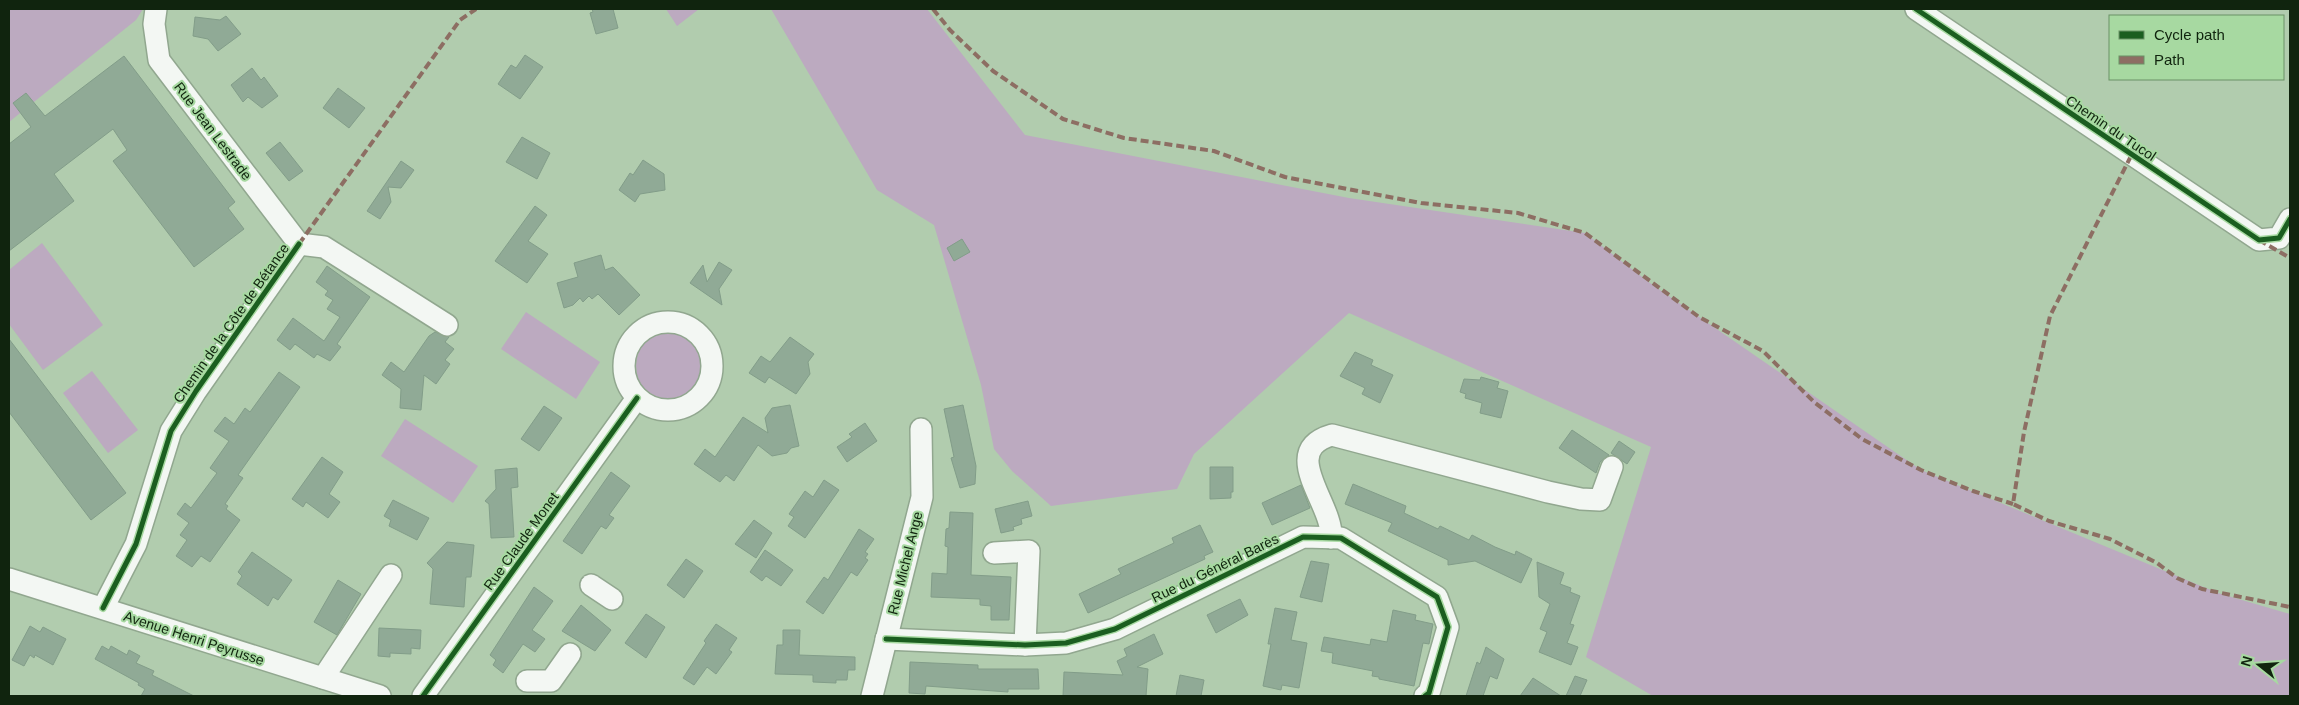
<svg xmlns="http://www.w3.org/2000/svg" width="2299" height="705" viewBox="0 0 2299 705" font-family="Helvetica,sans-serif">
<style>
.green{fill:#bcaac0}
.building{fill:#90aa96;stroke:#829d89}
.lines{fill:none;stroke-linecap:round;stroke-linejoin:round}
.minor-casing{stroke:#91a78f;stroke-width:24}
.minor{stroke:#f3f7f3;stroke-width:21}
.quiet{stroke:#8d6e63;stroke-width:4;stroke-dasharray:8 4;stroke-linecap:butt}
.cycleway-casing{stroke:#a7d9a1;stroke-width:8}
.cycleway{stroke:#1b5e20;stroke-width:5}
.labels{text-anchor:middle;stroke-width:4;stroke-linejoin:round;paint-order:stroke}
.street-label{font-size:14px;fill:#10240e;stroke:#a7d9a1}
</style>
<rect width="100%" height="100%" fill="#b1ccae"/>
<g class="green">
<polygon points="9,9 143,9 136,20 9,122"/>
<polygon points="666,9 699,9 677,26"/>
<polygon points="771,9 927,9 1025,135 1349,198 1585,233 1650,283 1921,470 2218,593 2290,614 2290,696 1653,696 1586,657 1651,447 1349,313 1194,454 1177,489 1051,506 1012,471 994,449 981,385 934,225 877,190"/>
<polygon points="42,243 103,325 43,370 9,324 9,270"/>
<polygon points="526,312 600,362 576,399 501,349"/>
<circle cx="673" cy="366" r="37"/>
<polygon points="92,371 138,430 108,453 63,393"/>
<polygon points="405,419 478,466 453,503 381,456"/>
</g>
<g class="building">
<polygon points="592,9 613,9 618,28 596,34 590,13 593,12"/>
<polygon points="226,16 241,34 218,51 208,39 193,36 195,17 220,20"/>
<polygon points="525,55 543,67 520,99 498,84 511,65 516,68"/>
<polygon points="124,56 235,202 228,208 244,229 194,267 113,161 127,150 113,129 54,174 74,201 9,251 9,144 31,127 13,103 26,93 45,116"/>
<polygon points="252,68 261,80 264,77 278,96 262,108 248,97 243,102 231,85"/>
<polygon points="338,88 365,108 349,128 323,108"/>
<polygon points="522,137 550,153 537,179 506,162"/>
<polygon points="280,142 303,171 289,181 266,153"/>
<polygon points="643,160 664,174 665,190 640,194 635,202 619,190 630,173 633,175"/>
<polygon points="401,161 414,170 401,188 388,187 391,202 380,219 367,211"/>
<polygon points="535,206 547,215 528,241 548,254 527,283 495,261"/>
<polygon points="962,239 970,252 954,261 947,248"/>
<polygon points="601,255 605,270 613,267 640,295 619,315 598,294 592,299 589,296 583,302 580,298 573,305 564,308 557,283 578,277 574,263"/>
<polygon points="719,262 732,270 719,289 722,305 690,283 703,265 707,282"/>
<polygon points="327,266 370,297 337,344 341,347 330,361 317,354 314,358 295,344 290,350 277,340 293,318 324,341 340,317 327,309 333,300 325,295 328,291 316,282"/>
<polygon points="435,332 449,337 445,342 454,349 445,360 450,364 436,384 424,375 421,410 400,408 401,389 382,375 391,362 404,372 429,336"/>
<polygon points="790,337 814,354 808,362 810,374 796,394 769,377 765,383 749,373 761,356 770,362"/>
<polygon points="9,339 126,493 91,520 9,412"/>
<polygon points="1355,352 1373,360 1371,365 1393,375 1380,403 1362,394 1365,388 1340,376"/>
<polygon points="279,372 300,387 238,475 243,478 225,504 228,506 226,509 240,520 210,562 201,556 192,567 176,556 187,540 180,535 189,523 177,514 185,503 191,508 217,473 210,468 229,441 214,431 225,417 234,424 245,408 250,412"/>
<polygon points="1481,377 1499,382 1497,388 1508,391 1501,418 1480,413 1482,403 1465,398 1466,394 1460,392 1464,379 1480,380"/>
<polygon points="790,405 799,446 791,448 787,453 772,456 758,445 734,481 726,475 720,482 694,464 705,449 715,457 743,417 768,433 765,418 772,408"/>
<polygon points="963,405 976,466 975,484 960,488 951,458 954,457 944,409"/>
<polygon points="544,406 562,418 539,451 521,439"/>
<polygon points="865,423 877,441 847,462 837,447 852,437 849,434"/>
<polygon points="1572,430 1609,455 1600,462 1596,473 1559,448"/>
<polygon points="1619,441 1635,452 1627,464 1611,453"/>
<polygon points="322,457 343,472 329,494 340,502 328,518 306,502 303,507 292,499"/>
<polygon points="1210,467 1233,467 1233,492 1231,492 1231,498 1210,499"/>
<polygon points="517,468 518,487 511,488 514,537 491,538 489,504 485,501 496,489 495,470"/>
<polygon points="611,472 630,486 609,515 614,518 606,529 601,526 582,554 563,541"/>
<polygon points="824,480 839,490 805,538 788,526 794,517 789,514 805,491 813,497"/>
<polygon points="1353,484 1406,506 1404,513 1438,529 1440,526 1469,540 1472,535 1495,547 1515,555 1516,551 1532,559 1521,583 1475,561 1448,565 1448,560 1388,531 1392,523 1345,504"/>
<polygon points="1301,485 1310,508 1272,525 1262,503"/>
<polygon points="393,500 429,518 417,540 389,526 391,520 384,516"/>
<polygon points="1028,501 1032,516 1021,519 1022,524 1013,527 1014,530 1001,533 995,509"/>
<polygon points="950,512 973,513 971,575 1011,577 1009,620 991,620 991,606 980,605 980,599 931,597 932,573 947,574 948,547 945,546 946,529 949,528"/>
<polygon points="754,520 772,533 756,558 735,544"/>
<polygon points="1200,525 1213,552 1204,556 1205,559 1088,613 1079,594 1121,574 1118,569 1174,543 1172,538"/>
<polygon points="859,529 874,539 865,552 868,554 865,558 868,560 857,576 851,572 823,614 806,602 824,577 828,580"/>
<polygon points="447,542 474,545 471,577 466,577 464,607 430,604 433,569 427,563"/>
<polygon points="765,550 793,570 781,586 766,576 762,581 750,572"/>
<polygon points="252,552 292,580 278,600 273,597 268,606 237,584 242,576 238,572"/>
<polygon points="686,559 703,571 684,598 667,585"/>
<polygon points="1311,561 1329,564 1322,602 1300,597"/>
<polygon points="1537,562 1564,573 1560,584 1571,588 1570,592 1580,596 1570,624 1574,625 1567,643 1578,647 1571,665 1539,652 1547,632 1540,629 1550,604 1539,597"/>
<polygon points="338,580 361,594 337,635 314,622"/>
<polygon points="534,587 553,601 532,630 545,639 535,652 523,644 503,673 493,665 496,660 490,655"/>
<polygon points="1240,599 1248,615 1216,633 1207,615"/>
<polygon points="581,605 611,630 595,651 562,631"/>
<polygon points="1275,608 1297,612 1291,640 1307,643 1299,688 1282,685 1281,690 1263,686 1271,644 1268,644"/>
<polygon points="1393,610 1416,615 1415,620 1433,624 1429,644 1423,643 1414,686 1379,679 1379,677 1372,676 1373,671 1332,663 1333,653 1321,651 1324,637 1370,645 1371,639 1387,642"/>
<polygon points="646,614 665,627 646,658 625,643"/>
<polygon points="716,624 737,638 729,650 732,652 716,674 707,667 694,685 683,678 706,643 704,641"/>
<polygon points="30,626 40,632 43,627 66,639 53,665 35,655 34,658 30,655 24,666 12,660"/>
<polygon points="379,628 421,630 420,649 411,648 411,654 390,653 390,657 378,656"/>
<polygon points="783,630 800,630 799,655 855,657 855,670 848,670 847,680 836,680 836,683 813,682 813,675 775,674 777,645 783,645"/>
<polygon points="1154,634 1163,654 1137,667 1148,669 1146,696 1063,696 1064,672 1123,675 1117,661 1127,656 1124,649"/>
<polygon points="102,646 109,650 111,646 127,655 129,650 140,656 136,663 154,671 152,675 194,696 141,696 145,689 138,685 139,683 95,659"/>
<polygon points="1486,647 1504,659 1497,679 1490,676 1483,696 1466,696 1477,662 1480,664"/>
<polygon points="910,662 978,665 978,669 1038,669 1039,689 1008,689 1008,692 926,686 925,694 909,693"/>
<polygon points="1180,675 1204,680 1201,696 1176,696"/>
<polygon points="1575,676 1587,680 1580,696 1566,696"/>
<polygon points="1533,678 1561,696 1520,696"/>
</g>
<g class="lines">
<g class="minor-casing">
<g id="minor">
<polyline points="156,9 154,24 159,60 299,244"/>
<polyline points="1916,9 2259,240 2279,238 2290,219"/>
<polyline points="299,244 324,247 447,325"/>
<circle cx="668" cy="366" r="44"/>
<path d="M1331,538C1334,504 1277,451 1332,435L1548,492L1581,499L1600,500L1612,467"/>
<polyline points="994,553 1029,551 1025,645"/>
<polyline points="9,579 380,696"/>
<polyline points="591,585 612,599"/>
<polyline points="103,608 136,544 171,431 196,391 299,244"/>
<polyline points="886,639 1025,645 1066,643 1115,629 1303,537 1341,538 1437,597 1448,627 1429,693 1425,696"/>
<polyline points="323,678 391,575"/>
<polyline points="527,681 551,681 570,654"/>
<polyline points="423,696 637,398"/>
<polyline points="872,696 922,497 921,429"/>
</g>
</g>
<use href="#minor" class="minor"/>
<g class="quiet">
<polyline points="933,9 950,30 993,71 1063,119 1124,138 1214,151 1285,177 1421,203 1518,213 1585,233 1699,317 1763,351 1814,402 1862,439 1921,470 1973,491 2013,504"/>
<polyline points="2131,156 2050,316 2024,432 2013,504 2049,521 2110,539 2157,563 2177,578 2202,589 2290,607"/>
<polyline points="2259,240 2290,258"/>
<polyline points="299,244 460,20 476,9"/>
</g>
<g class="cycleway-casing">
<g id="cycleway">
<polyline points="1916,9 2259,240 2279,238 2290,219"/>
<polyline points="103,608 136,544 171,431 196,391 299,244"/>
<polyline points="886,639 1025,645 1066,643 1115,629 1303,537 1341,538 1437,597 1448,627 1429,693 1425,696"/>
<polyline points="423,696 637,398"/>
</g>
</g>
<use href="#cycleway" class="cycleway"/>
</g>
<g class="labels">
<g class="street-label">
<text transform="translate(2111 128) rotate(34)" y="5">Chemin du Tucol</text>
<text transform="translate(213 131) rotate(53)" y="5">Rue Jean Lestrade</text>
<text transform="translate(231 323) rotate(-55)" y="5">Chemin de la Côte de Bétance</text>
<text transform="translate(521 541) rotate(-54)" y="5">Rue Claude Monet</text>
<text transform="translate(905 563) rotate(-76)" y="5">Rue Michel Ange</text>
<text transform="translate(1215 568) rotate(-26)" y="5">Rue du Général Barès</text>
<text transform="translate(194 638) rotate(18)" y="5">Avenue Henri Peyrusse</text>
</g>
</g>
<rect width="2299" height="705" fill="none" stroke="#10240e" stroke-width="20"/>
<rect x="2109" y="15" width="175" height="65" fill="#a7d9a1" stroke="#6b9166"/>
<rect x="2119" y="31" width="25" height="8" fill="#1b5e20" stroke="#6b9166"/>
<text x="2154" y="40" font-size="15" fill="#10240e">Cycle path</text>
<rect x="2119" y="56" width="25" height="8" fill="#8d6e63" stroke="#6b9166"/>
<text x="2154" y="65" font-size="15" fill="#10240e">Path</text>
<g transform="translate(2259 665) rotate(287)" stroke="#a7d9a1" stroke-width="4" paint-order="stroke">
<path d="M0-4L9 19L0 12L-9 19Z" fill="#10240e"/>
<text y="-8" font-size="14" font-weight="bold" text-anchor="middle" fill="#10240e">N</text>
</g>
</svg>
